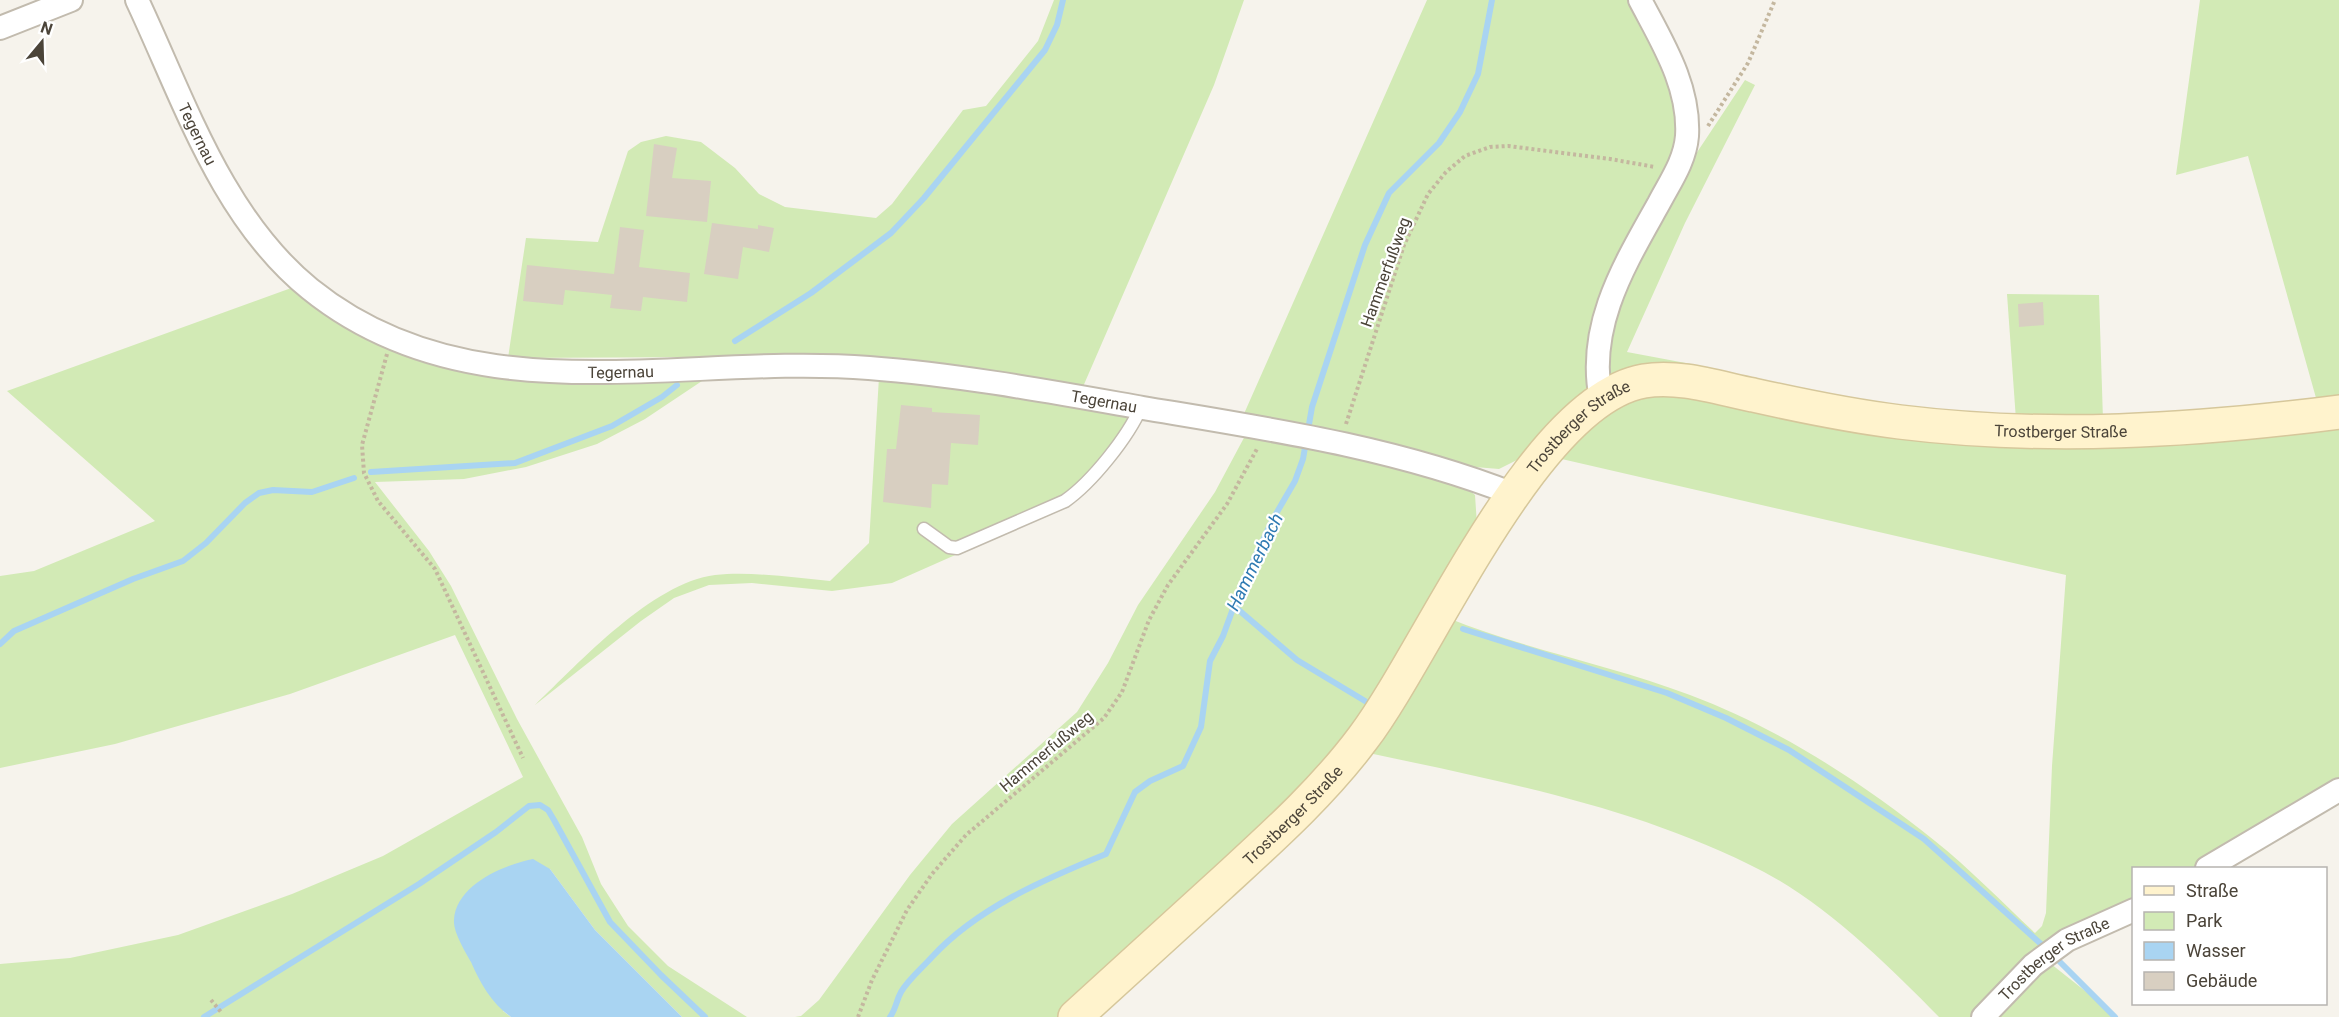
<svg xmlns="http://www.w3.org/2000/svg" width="2339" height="1017" viewBox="0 0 2339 1017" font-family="Roboto,sans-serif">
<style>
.green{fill:#d2eab5}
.water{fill:#a9d4f2}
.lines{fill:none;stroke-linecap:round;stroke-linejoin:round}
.stream{stroke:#a9d4f2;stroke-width:6}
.building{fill:#d8cfc1}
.lane-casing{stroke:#c2bbae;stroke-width:15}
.street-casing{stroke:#c2bbae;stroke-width:26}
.secondary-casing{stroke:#d6c79b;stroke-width:36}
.path{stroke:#c4b79f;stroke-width:4;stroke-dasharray:3 3;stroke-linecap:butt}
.lane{stroke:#fff;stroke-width:12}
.street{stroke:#fff;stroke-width:22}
.secondary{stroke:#fff3cd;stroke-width:33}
.labels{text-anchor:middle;stroke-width:4.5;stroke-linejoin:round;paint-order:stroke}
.street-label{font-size:16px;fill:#4b4439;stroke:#fff}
.water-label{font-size:18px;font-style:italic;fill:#2e7ab2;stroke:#fff}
</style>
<rect width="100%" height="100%" fill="#f6f3ec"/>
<g class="green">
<polygon points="1054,0 1244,0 1214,85 1082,389 706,357 508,358 526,238 598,242 628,151 641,142 666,136 701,142 735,168 759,194 785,207 876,218 892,204 963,110 986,106 1038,41"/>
<polygon points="1427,0 1635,0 1676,88 1676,184 1745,80 1755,85 1685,223 1627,352 1691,364 1727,376 1617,378 1608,371 1587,386 1580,403 1531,453 1499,469 1475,467 1322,428 1243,416"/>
<polygon points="2200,0 2339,0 2339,402 2318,405 2248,156 2176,175"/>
<path d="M294,287C328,311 363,340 402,355C499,392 603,383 705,379L645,419L597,444L526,467L464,479L375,482L429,551L451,586L517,719L582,837L601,884L628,926L668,966L747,1017H682L595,930L550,869L503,1011L511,1017H0V964L70,958L178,935L292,894L383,856L523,777L455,635L290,694L115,744L0,768V576L34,571L155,521L7,391Z"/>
<polygon points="2007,294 2099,295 2103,420 2016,420"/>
<path d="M879,377L948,383L1145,418L1081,493L1057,510L892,583L832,591L752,583L709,585L674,598L641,621L535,705C580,662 652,583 715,575C752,571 793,578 830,581L869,543Z"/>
<path d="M1664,389L1802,414L2339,420V785L2197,868H2134L2133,903L1998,988L1971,1017H1939C1889,966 1828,906 1764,872C1640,807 1499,781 1364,752L1448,618C1527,650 1611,665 1690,695C1778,728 1862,782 1935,841C1970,869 2002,902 2035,933L2042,926L2046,913L2052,766L2066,575L1553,457L1588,420Z"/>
<polygon points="1246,434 1318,448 1463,485 1475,495 1477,525 1359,730 1065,1017 795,1017 801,1016 819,1000 910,875 952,824 1077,712 1108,663 1138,605 1215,492"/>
<polygon points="2046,960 2118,1017 1991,1017"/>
</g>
<path class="water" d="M533,859L550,869L595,930L682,1017H511C492,1004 480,983 471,962C465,951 453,932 454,920C456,885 503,865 533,859Z"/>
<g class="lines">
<g class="stream">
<polyline points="735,341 811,293 891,233 924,198 1045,50 1057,25 1063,0"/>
<polyline points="371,472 515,463 612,426 662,397 677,385"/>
<polyline points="1234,606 1297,660 1365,701"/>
<polyline points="1463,629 1667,693 1726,718 1789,750 1924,839 2041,944"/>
<polyline points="0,644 14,631 133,579 183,561 206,543 245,503 259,493 273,490 312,492 354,478"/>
<polyline points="2057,959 2115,1017"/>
<polyline points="204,1017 419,884 496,832 529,806 540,805 548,810 554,820 610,922 661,975 705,1017"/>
<path d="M890,1017C896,1009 896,1001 901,992C908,980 922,968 932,957C977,908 1045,879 1106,854L1135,792L1150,781L1183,766L1201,727L1210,661L1223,636L1242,584L1273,519L1295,481L1303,459L1312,407L1365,245L1389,193L1439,143L1460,112L1478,74L1492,0"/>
</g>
</g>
<g class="building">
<polygon points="654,144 677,148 672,178 711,181 707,222 646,216"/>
<polygon points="712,223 758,229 758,225 774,228 769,252 743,247 738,279 704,274"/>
<polygon points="620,227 644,230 639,267 690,273 687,302 643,297 641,311 610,308 612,295 565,290 563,305 523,301 527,265 614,274"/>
<polygon points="2043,302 2044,325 2019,327 2018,304"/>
<polygon points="901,405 932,408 932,412 980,415 978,445 951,443 948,485 932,484 931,508 883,502 887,449 896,449"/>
</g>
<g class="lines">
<g class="lane-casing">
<path id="lane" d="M924,529L949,547L957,548L1065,501C1092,482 1128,437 1141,407"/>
</g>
<g class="street-casing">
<g id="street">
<path id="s1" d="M137,0C184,100 222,218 310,289C472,420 680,353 869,368C961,375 1052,392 1143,408C1269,429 1393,447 1513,494"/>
<polyline points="0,28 71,0"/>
<path d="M1601,399C1586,326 1625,264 1659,203C1670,182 1685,161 1687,136C1690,86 1662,42 1640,0"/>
<polyline points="2207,868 2339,790"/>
<path id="s2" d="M1983,1017L2033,965L2067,940L2134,910"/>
</g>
</g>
<g class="secondary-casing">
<g id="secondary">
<path id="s3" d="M1075,1017C1123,973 1172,929 1220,885C1270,839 1322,793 1363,738C1429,651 1534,400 1644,381C1680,375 1718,388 1753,395C1802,406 1850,416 1900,422C2046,440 2193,431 2339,412"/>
</g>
</g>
<g class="path">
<polyline points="1708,126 1748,63 1775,0"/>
<polyline points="387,354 362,445 364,473 378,501 435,569 523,758"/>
<polyline points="1346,424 1404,245 1428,194 1446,172 1465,156 1490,147 1508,146 1610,159 1655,167"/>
<polyline points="211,1000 221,1012"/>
<polyline points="858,1017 872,980 907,910 932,874 966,835 1104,718 1122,692 1149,620 1168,585 1227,504 1258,447"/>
</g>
<use href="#lane" class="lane"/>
<use href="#street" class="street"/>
<use href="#secondary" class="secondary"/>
</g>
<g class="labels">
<g class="street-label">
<text dy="6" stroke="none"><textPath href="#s1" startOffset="147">Tegernau</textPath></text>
<text transform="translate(1385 272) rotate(-70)" y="6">Hammerfußweg</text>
<text dy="6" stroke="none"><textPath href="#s1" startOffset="669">Tegernau</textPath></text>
<text dy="6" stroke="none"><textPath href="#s1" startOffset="1155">Tegernau</textPath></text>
<text dy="6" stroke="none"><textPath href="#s3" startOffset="1286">Trostberger Straße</textPath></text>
<text dy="6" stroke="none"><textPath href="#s3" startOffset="783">Trostberger Straße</textPath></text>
<text transform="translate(1046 751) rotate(-40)" y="6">Hammerfußweg</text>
<text dy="6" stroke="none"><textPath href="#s3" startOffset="297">Trostberger Straße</textPath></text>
<text dy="6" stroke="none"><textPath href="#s2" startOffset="93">Trostberger Straße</textPath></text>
</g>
<g class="water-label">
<text transform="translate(1255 562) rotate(-64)" y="6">Hammerbach</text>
</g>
</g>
<rect x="2132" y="867" width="195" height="138" fill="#ffffff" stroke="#b7b4b0" stroke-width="1.5"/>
<rect x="2144" y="886" width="30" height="9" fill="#fff3cd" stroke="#b7b4b0" stroke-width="1.5"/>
<text x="2186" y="897" font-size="18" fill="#4b4439">Straße</text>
<rect x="2144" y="912" width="30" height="18" fill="#d2eab5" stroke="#b7b4b0" stroke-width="1.5"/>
<text x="2186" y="927" font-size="18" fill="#4b4439">Park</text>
<rect x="2144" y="942" width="30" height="18" fill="#a9d4f2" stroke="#b7b4b0" stroke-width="1.5"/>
<text x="2186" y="957" font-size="18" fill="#4b4439">Wasser</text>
<rect x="2144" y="972" width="30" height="18" fill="#d8cfc1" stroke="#b7b4b0" stroke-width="1.5"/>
<text x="2186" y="987" font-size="18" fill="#4b4439">Gebäude</text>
<g transform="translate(42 42) rotate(19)" stroke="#ffffff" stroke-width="4.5" paint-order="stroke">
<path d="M0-4.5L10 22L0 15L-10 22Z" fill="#4b4439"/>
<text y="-9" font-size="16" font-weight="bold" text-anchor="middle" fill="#4b4439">N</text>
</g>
</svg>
